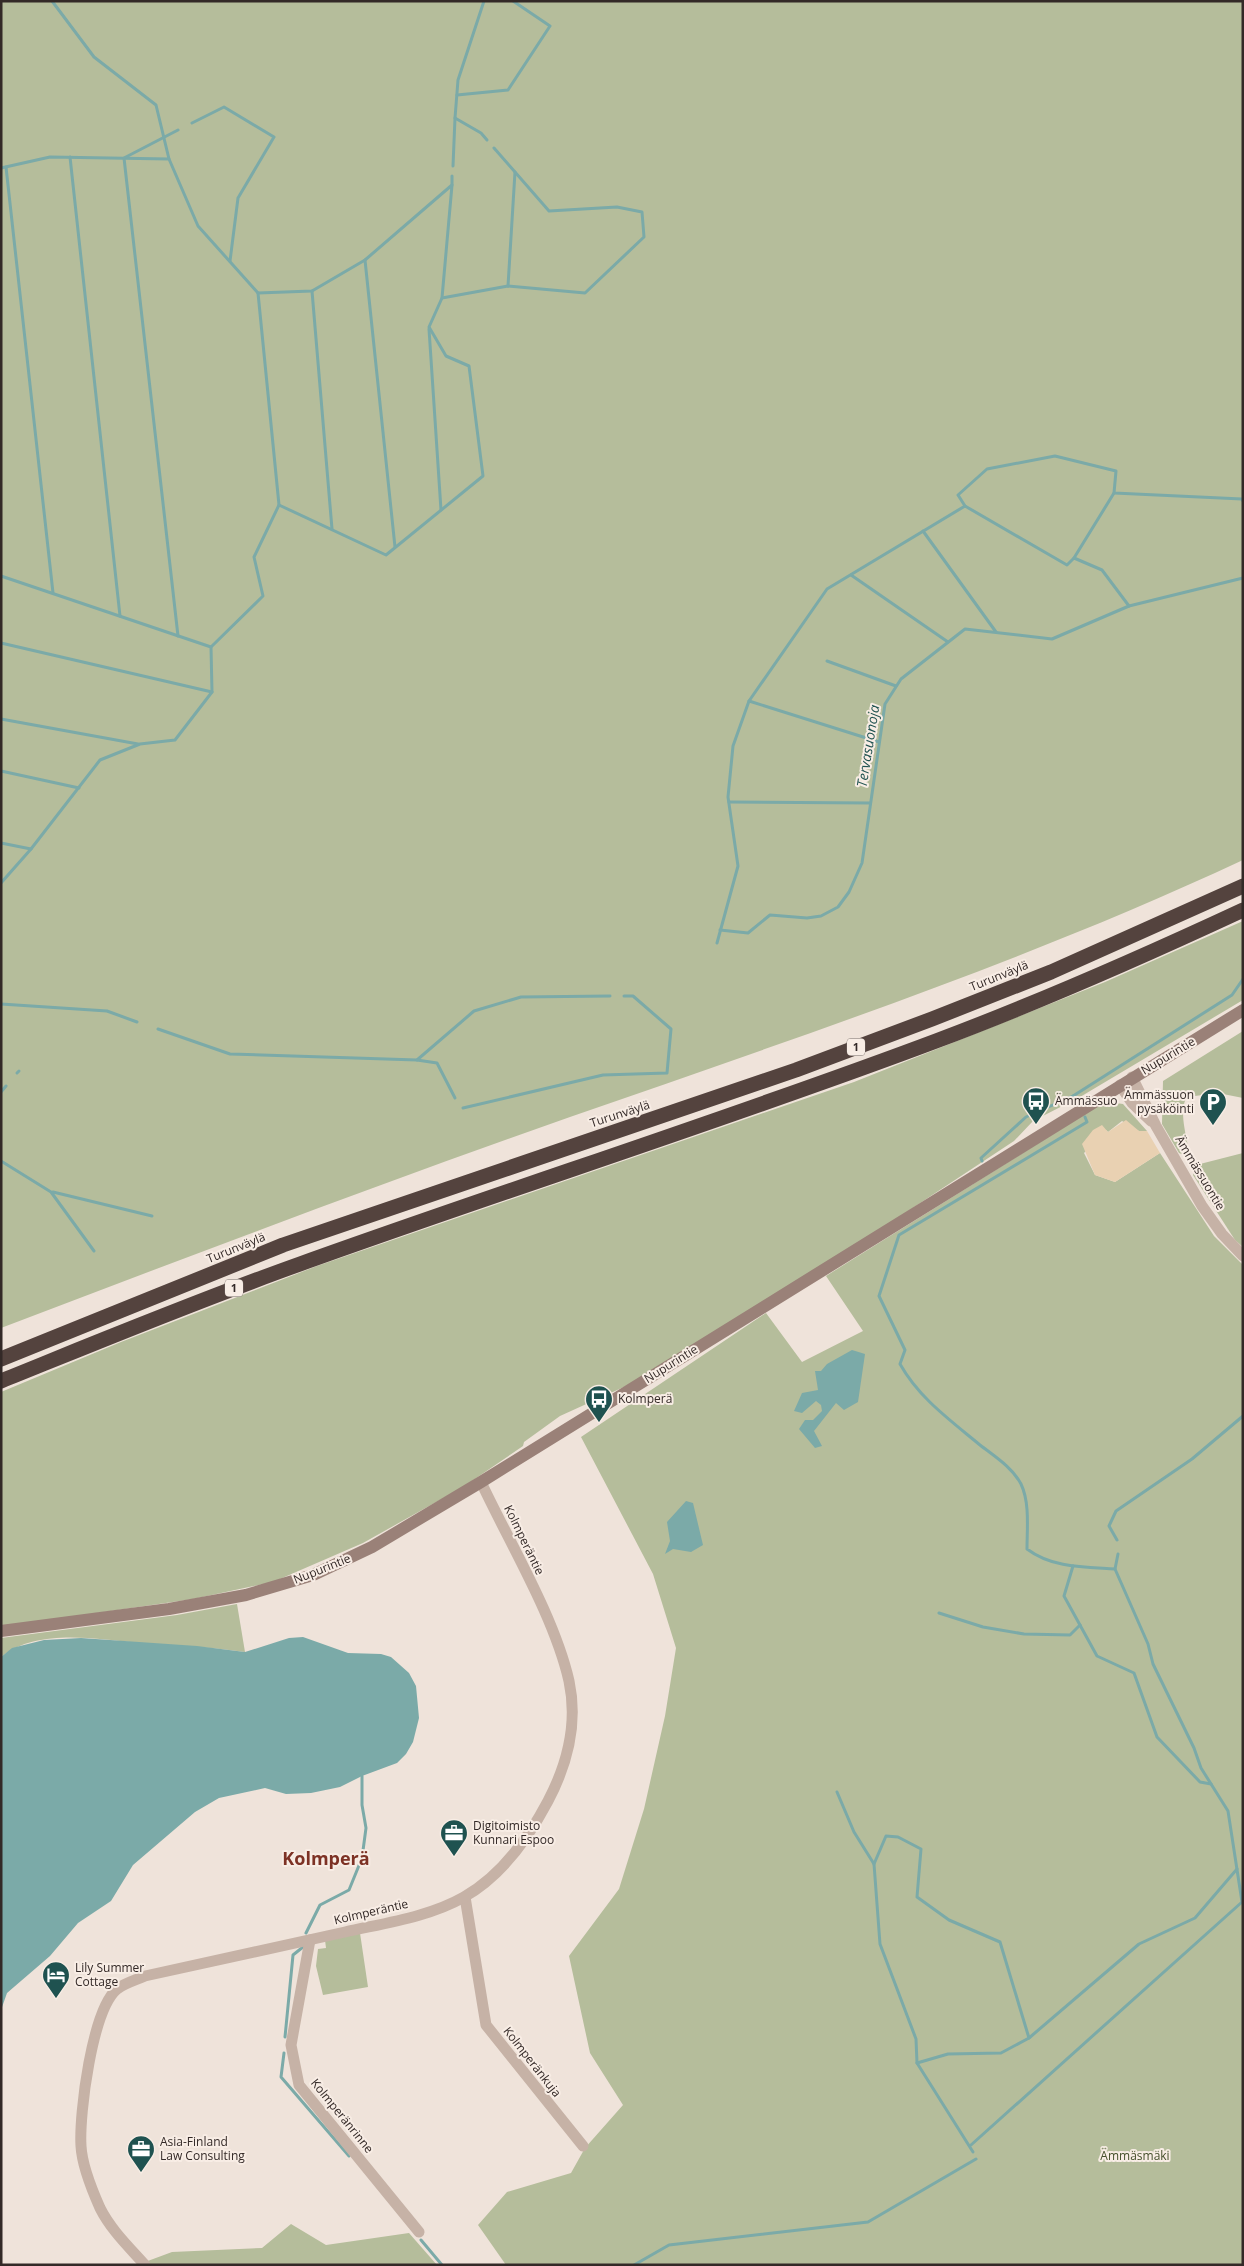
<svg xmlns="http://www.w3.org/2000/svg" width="1244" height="2266" viewBox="0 0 1244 2266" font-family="'Open Sans',sans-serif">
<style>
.green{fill:#b5bd9b}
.sand{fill:#e9d1b2}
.water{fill:#7baaa8}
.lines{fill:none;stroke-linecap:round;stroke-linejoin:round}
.stream{stroke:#7baaa8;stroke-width:3}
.street{stroke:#c6b2a6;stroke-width:11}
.secondary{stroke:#9a8178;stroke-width:12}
.highway{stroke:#54433e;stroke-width:15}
.labels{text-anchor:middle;stroke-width:4;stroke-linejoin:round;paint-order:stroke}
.shield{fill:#f8ede5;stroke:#6e6460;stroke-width:1}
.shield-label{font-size:11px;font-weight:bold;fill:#332927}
.street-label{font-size:12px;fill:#332927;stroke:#f8ede5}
.poi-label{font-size:12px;fill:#332927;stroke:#f8ede5;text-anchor:start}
.park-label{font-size:12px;fill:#46502c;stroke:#f8ede5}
.water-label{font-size:14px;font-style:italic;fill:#1f5250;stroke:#f8ede5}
.district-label{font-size:18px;font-weight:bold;fill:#7d3225;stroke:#f8ede5}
</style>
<rect width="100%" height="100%" fill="#efe3da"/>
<g class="green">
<path d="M1,1H1243V860C1025,962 796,1038 570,1117C379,1184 190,1256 1,1328Z"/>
<polygon points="1243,921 1243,1000 1080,1097 1033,1121 1014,1141 896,1219 626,1386 560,1416 524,1442 523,1446 463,1487 363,1543 273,1582 193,1599 1,1627 1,1392 121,1342 317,1266 854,1082 1105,982"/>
<path d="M1243,1031V1098L1218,1093L1187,1097C1178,1110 1187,1137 1189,1152L1184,1155L1179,1153L1162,1124L1163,1081Z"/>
<polygon points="1109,1102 1123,1104 1147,1131 1139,1131 1122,1121 1108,1132 1106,1130 1084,1153 1095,1175 1115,1182 1160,1153 1214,1236 1243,1265 1243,2265 506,2265 478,2225 507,2192 571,2173 585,2148 623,2105 590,2053 569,1956 619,1889 644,1809 665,1716 676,1648 653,1574 581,1437 766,1313 802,1362 863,1331 826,1276 1098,1106"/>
<polygon points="1243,1153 1243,1247 1235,1240 1193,1175 1194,1169 1200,1164"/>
<path d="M237,1604L245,1652C209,1647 174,1645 138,1643C96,1639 37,1628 1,1657V1638L177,1615Z"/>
<polygon points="360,1933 368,1987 323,1995 316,1966 318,1949 326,1948 325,1940"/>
<polygon points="291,2224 326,2245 409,2233 437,2265 148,2265 145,2262 172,2252 262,2248"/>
</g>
<polygon class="sand" points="1126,1120 1139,1131 1147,1131 1160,1153 1115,1182 1095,1175 1082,1144 1093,1130 1102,1125 1108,1132"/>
<g class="water">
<polygon points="852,1350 865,1354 858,1402 844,1410 836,1403 814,1431 822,1446 815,1448 799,1429 805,1420 813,1420 822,1411 821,1405 816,1401 802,1413 794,1411 802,1393 818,1390 815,1371 821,1371 827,1364"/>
<polygon points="686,1501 693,1503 703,1545 691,1552 673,1549 665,1554 670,1541 667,1522"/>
<polygon points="303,1637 348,1653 381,1654 391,1657 409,1673 416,1686 419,1718 413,1742 406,1754 397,1763 362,1776 340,1787 311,1793 286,1794 265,1788 219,1798 195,1812 133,1865 111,1901 78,1923 50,1956 7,1993 1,2010 1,1657 12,1648 44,1640 81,1638 197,1646 245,1652 289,1638"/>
</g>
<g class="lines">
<g class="stream">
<polyline points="52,1 94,57 156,105 169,159"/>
<polyline points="457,95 508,90 550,26 513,1"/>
<polyline points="455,118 458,80 484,1"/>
<polyline points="192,123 224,107 274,137 238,198 230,261"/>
<polyline points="70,157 120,616"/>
<polyline points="453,166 455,118 481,133 487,140"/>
<polyline points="6,167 53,593"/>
<polyline points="1,168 50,157 169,159 198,226 258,293 312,291 365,260 452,185 442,298 429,327 446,356 469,366 483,476 386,555 279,505 254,557 263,596 211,647"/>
<polyline points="452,185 452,176"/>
<polyline points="365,260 395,547"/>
<polyline points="508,286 515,172"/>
<polyline points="312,291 332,529"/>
<polyline points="258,293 279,505"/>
<polyline points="442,298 508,286 585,293 644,237 642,212 617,207 549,211 494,148"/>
<polyline points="429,329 441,510"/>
<polyline points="965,506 1067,565 1074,558 1102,570 1129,606"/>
<polyline points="923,531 996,632"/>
<polyline points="1074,558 1114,493"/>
<polyline points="851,575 948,642"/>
<polyline points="1,576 211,647 212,692 175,740 140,744 100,760 31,849 1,883"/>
<polyline points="178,636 124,158 178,130"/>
<polyline points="1,643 212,692"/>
<polyline points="827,661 896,686"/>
<polyline points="749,701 879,742"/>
<polyline points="1,719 138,744"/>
<polyline points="1,771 79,788"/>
<polyline points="729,802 870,803"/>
<polyline points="1,843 31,849"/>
<polyline points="720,930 748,933 770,915 807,918 821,916 838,907 849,892 862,863 885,704 901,679 965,629 1052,639 1129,606 1243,578"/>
<polyline points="717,943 738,866 728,797 733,746 749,701 827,589 965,506 958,495 987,469 1055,456 1116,471 1114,493 1242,499 1243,501"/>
<polyline points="1,1004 107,1011 137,1022"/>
<polyline points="158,1029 230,1054 417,1060 474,1011 521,997 610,996"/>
<polyline points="417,1060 437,1063 455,1098"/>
<polyline points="17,1073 19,1071"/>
<polyline points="1,1092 6,1086"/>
<polyline points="1073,1096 1077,1102"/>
<polyline points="463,1108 603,1075 667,1073 671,1029 633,996 624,996"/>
<path d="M1085,1117L1087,1122L899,1235L879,1296L905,1350L900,1364C919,1398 950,1420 980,1445C994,1456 1012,1467 1021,1484C1030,1503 1027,1529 1027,1549C1052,1568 1084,1567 1115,1569"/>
<polyline points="1,1161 51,1192 94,1251"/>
<polyline points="982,1161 981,1158 1026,1117 1073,1096 1232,995 1243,979"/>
<polyline points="53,1192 152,1216"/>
<polyline points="1117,1540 1109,1526 1116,1511 1192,1459 1243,1416"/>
<polyline points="1073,1566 1064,1596 1097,1656 1134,1673 1157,1737 1200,1782 1211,1784"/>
<polyline points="939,1613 983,1627 1024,1634 1070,1635 1080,1625"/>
<polyline points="837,1792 854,1832 874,1864 880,1944 916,2039 917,2063 973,2152"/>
<polyline points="874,1864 886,1836 898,1837 921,1849 917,1897 949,1920 1000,1942 1029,2038"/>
<polyline points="306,1933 320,1905 349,1890 362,1858 366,1828 362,1805 362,1776"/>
<polyline points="285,2037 293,1955 303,1947"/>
<polyline points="284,2053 281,2077 349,2156"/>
<polyline points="917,2063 948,2054 1001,2053 1029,2038 1139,1944 1195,1918 1237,1869"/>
<polyline points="971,2145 1242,1902 1228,1811 1201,1768 1194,1748 1153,1664 1148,1644 1115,1569 1118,1554"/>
<polyline points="421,2240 442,2265"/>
<polyline points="634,2265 669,2245 868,2222 976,2159"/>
</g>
<g class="street">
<polyline points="1132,1077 1156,1126 1202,1206 1222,1234 1243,1256"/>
<polyline points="1120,1085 1132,1103 1151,1121"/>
<polyline points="465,1897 486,2025 583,2146"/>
<polyline points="310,1940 291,2045 299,2085 419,2232"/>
<path d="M145,2265C129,2247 111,2230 100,2208C92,2190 82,2166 81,2146C79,2114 92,2010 117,1989C125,1983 136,1980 145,1976C212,1961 279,1947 345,1932C385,1923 429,1917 464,1897C501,1876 529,1837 548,1801C568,1763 578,1723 569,1681C554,1616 510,1544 481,1482"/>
</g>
<polyline class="secondary" points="1,1631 169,1609 246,1595 313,1575 372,1547 481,1482 1243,1010"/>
<g class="highway">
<polyline points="1,1359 283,1245 796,1070 932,1019 1051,972 1243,886"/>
<path d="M1,1381C100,1341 199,1300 300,1264C511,1188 726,1120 936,1041C1040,1002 1142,957 1243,910"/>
</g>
</g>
<defs>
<g id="bus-pin" transform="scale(1.4375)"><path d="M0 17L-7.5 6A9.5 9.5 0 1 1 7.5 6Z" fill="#1f5250" stroke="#f8ede5"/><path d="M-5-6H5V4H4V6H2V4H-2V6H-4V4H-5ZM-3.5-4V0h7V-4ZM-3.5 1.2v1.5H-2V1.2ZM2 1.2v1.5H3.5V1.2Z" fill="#fff"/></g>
<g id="parking-pin" transform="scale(1.4375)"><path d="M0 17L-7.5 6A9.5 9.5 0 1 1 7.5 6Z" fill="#1f5250" stroke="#f8ede5"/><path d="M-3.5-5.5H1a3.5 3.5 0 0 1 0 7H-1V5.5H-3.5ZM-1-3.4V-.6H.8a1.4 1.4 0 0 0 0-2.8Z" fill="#fff"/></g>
<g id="office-pin" transform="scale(1.4375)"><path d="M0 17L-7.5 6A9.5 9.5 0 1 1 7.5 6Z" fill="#1f5250" stroke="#f8ede5"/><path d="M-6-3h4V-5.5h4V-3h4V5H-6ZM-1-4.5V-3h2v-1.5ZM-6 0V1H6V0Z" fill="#fff"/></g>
<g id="hotel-pin" transform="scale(1.4375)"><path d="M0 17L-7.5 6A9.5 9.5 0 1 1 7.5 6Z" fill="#1f5250" stroke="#f8ede5"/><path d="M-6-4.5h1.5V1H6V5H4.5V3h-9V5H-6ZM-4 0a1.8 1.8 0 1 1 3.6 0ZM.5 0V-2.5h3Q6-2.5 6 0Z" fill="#fff"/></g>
</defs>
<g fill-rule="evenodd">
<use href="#bus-pin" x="1036" y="1101"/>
<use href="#parking-pin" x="1213" y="1102"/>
<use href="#bus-pin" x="599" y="1399"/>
<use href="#office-pin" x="454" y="1833"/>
<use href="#hotel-pin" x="56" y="1975"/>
<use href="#office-pin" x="141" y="2149"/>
</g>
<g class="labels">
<g class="shield">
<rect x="847" y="1038.5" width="18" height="17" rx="4"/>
<rect x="225" y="1279.5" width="18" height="17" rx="4"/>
</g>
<g class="shield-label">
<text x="856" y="1051">1</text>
<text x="234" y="1292">1</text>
</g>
<g class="street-label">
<text transform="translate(999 976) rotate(-22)" y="4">Turunväylä</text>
<text transform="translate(1168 1056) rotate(-31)" y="4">Nupurintie</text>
<text transform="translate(620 1114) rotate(-18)" y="4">Turunväylä</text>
<text transform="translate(1200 1173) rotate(59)" y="4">Ämmässuontie</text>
<text transform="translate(236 1248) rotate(-22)" y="4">Turunväylä</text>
<text transform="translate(671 1364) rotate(-32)" y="4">Nupurintie</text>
<text transform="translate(524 1540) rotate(64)" y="4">Kolmperäntie</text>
<text transform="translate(322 1569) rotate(-22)" y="4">Nupurintie</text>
<text transform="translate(371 1912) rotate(-13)" y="4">Kolmperäntie</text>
<text transform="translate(532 2062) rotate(52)" y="4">Kolmperänkuja</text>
<text transform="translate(342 2116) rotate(51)" y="4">Kolmperänrinne</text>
</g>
<g class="poi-label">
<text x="1194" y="1099" text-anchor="end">Ämmässuon<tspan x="1194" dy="14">pysäköinti</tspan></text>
<text x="1055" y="1105">Ämmässuo</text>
<text x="618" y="1403">Kolmperä</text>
<text x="473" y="1830">Digitoimisto<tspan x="473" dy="14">Kunnari Espoo</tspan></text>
<text x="75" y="1972">Lily Summer<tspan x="75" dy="14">Cottage</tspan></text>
<text x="160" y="2146">Asia-Finland<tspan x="160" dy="14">Law Consulting</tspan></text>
</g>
<g class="park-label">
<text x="1135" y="2160">Ämmäsmäki</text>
</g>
<g class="water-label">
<text transform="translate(868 746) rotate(-81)" y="5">Tervasuonoja</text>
</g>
<g class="district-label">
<text x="326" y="1865">Kolmperä</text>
</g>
</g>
<rect width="1244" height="2266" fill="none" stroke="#332927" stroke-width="5"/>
</svg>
